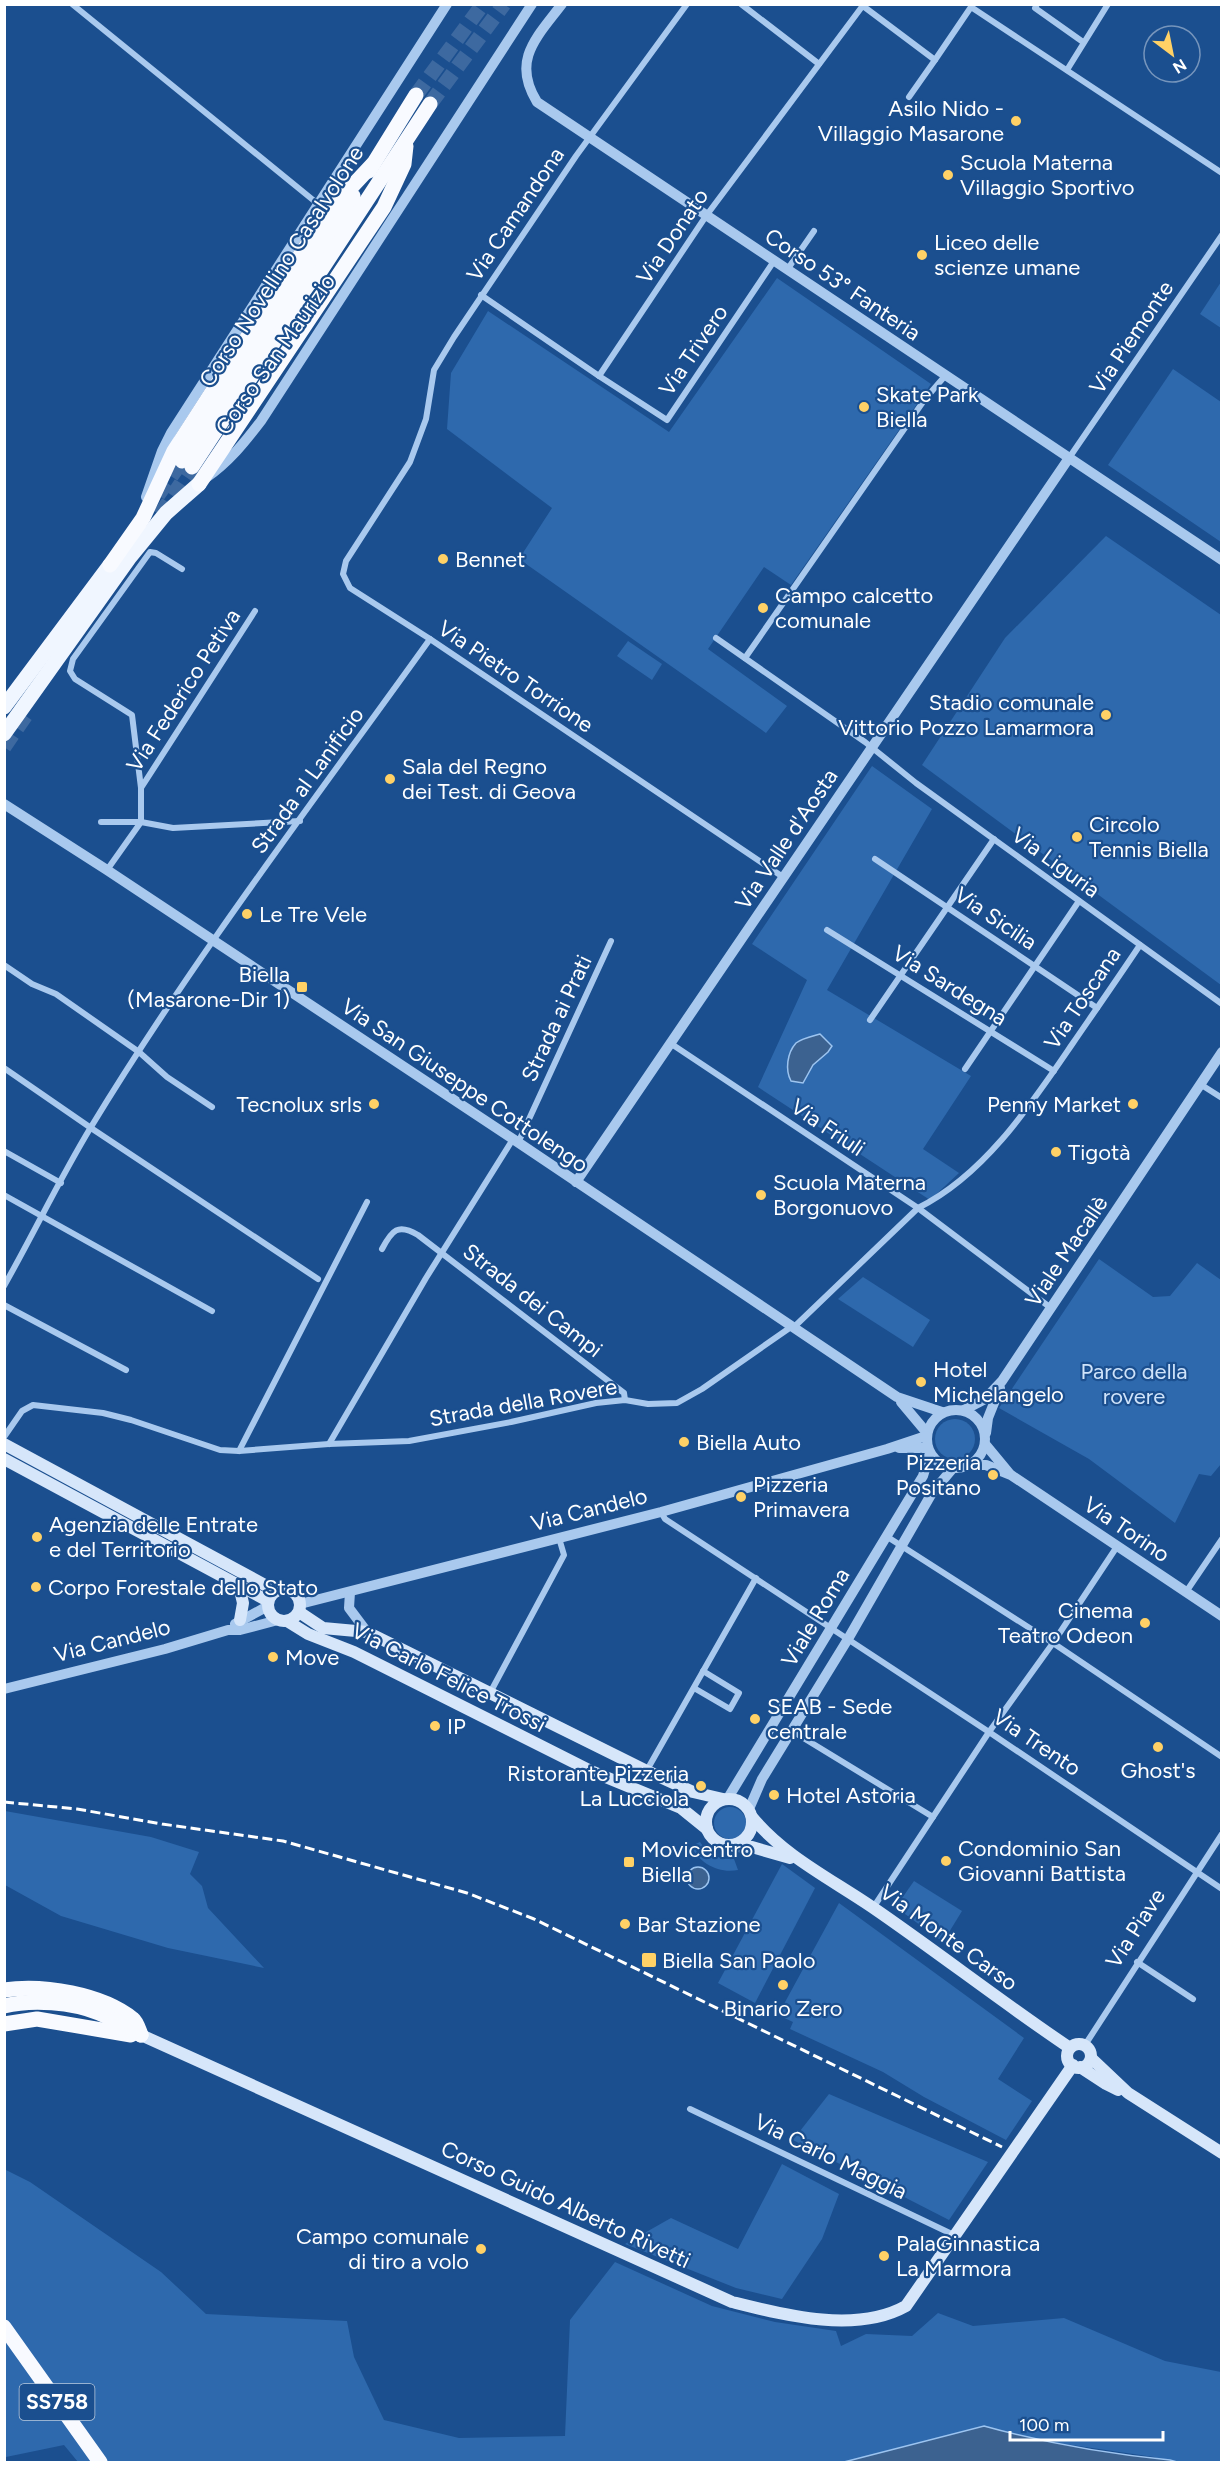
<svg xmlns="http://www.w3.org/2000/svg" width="1226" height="2467" viewBox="0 0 1226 2467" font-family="Figtree,sans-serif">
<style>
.green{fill:#2e69ad}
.water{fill:#3c6290;stroke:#9cc4f0;stroke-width:1.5}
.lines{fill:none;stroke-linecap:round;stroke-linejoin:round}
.trunk-tunnel{stroke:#3d69a0;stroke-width:15;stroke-dasharray:15 8;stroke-linecap:butt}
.minor{stroke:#a9c9ee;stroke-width:6}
.tertiary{stroke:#a9c9ee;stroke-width:10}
.secondary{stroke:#d6e6fa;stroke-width:12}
.primary{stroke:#f0f6ff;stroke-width:15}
.trunk{stroke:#f8faff;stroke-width:15}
.rail{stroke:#fff;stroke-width:3;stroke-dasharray:10 4.5;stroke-linecap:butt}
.poi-dot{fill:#ffd166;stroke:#1b4f8f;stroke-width:2}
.labels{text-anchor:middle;stroke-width:4.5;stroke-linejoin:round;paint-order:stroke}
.shield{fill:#1b4f8f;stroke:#bbcadd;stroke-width:1.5}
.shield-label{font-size:21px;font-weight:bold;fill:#fff}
.poi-label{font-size:22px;fill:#fff;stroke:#1b4f8f;text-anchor:start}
.street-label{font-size:22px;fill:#fff;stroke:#1b4f8f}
.park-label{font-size:22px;fill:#cfe3fa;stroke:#1b4f8f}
</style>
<rect width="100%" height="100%" fill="#1b4f8f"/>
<g class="green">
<polygon points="777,278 931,384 791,585 764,567 708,649 787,706 766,733 519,559 552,508 447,429 451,373 488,311 669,432"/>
<polygon points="1221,282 1221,328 1200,314"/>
<polygon points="1173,369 1221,402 1221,542 1108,465"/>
<polygon points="1106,536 1221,615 1221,985 922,765 1005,638"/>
<polygon points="628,641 662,664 652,680 617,656"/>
<polygon points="872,766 932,809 827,990 971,1076 923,1149 959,1173 930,1200 758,1087 807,980 752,944"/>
<polygon points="1099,1259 1153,1297 1170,1296 1197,1263 1221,1280 1221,1464 1211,1476 1199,1474 1175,1523 1089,1459 999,1408"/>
<polygon points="863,1277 930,1320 913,1347 838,1299"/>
<circle cx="955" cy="1439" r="20"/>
<circle cx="730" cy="1823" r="16"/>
<polygon points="5,1811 151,1837 199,1852 190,1874 202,1886 208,1908 264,1968 168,1948 61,1916 5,1885"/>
<path d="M700,1842C708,1854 719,1860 734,1859L738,1870C719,1874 699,1863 691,1846Z"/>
<polygon points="782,1864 815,1888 755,2003 718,1983"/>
<polygon points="914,1881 962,1911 943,1942 901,1911 900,1901"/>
<polygon points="839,1903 1024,2038 998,2079 1032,2101 1006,2140 924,2097 883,2072 790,2029 793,2022 778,2015"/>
<polygon points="829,2094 988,2162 949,2220 793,2140"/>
<polygon points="782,2164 839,2194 822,2239 782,2299 736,2288 625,2244 671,2218 738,2249"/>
<polygon points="4,2169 30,2182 161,2272 206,2314 347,2321 354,2357 384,2420 459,2438 565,2436 570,2320 615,2262 712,2306 775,2322 836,2331 841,2346 866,2334 912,2336 938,2313 973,2326 1064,2318 1165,2361 1221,2372 1221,2462 1169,2462 1154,2457 1037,2440 984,2426 844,2462 78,2462 64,2445 6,2457"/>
</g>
<g class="water">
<path d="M820,1034L832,1046L828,1052L813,1065L803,1083L791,1081C785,1070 787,1053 796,1043C802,1038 813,1036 820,1034Z"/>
<circle cx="698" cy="1878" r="11"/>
<path d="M984,2426C1045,2443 1107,2454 1170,2460L1177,2462H844Z"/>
</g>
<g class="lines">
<g class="trunk-tunnel">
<polyline points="416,95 483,4"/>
<polyline points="430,104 504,4"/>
<polyline points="158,495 182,461"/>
<polyline points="160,515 192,467"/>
<polyline points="4,747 28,712"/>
</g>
<g class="minor">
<polyline points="72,4 318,204"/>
<polyline points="687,4 576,156 454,337 434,370 426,419 410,462 346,561 343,574 350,588 430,639 783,877"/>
<polyline points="741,4 819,64"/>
<polyline points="1037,4 1035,8 1083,42"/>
<polyline points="863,6 935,60 971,7 1222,173"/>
<polyline points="1067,70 1108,4"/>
<polyline points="909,97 935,60"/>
<polyline points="787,270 814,231"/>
<polyline points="481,295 599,376 706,216 864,4"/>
<polyline points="599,376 667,420 774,261"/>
<polyline points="1069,458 1222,235"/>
<polyline points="716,638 865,742 916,783 1222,1004"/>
<polyline points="745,658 925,399 945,376"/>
<polyline points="141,788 132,715 75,679 70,671 73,659 150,552 156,553 182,569"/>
<polyline points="101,822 141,822 173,828 300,821"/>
<polyline points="875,859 1097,1008"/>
<polyline points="107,870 141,822 141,788 255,611"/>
<polyline points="827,930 1054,1071"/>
<polyline points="4,965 32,984 56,994 139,1052 167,1077 212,1107"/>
<polyline points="870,1020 994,839"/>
<polyline points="670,1043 918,1208 1051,1308"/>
<polyline points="4,1068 91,1128 318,1279"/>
<polyline points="965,1069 1079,901"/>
<polyline points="1200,1084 1222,1098"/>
<polyline points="518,1143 611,941"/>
<polyline points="4,1151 61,1183"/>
<polyline points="4,1195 212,1311"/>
<path d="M382,1249C392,1230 398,1223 418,1235L624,1393L625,1400"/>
<path d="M4,1286C34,1233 60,1178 91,1127C193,959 316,798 430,639"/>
<polyline points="4,1305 126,1370"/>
<path d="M793,1328L918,1208C985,1175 1032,1103 1073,1043C1095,1011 1118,978 1140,945"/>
<polyline points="4,1437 22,1411 33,1405 103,1413 131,1420 220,1450 239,1451 329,1444 409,1441 511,1422 596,1403 625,1400 648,1404 677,1403 702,1389 791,1327"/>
<polyline points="329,1444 426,1278 513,1139"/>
<polyline points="239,1451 367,1202"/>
<polyline points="661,1512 665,1519 989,1732 1222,1889"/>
<polyline points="886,1536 1053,1643 1222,1757"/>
<polyline points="1186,1592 1222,1539"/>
<polyline points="694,1688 730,1709 739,1693 703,1671"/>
<polyline points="490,1693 564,1555 559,1538"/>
<polyline points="792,1731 933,1817"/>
<polyline points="647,1770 756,1578"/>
<polyline points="873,1908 989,1732 1053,1643 1118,1545"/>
<polyline points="1137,1962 1193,1999"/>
<polyline points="1085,2045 1222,1834"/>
<polyline points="690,2109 956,2236"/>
</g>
<g class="tertiary">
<path d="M562,4C537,37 511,60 537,102L1222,560"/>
<path d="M206,478C229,462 245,442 261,421L532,4"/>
<polyline points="146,497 162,451 171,433 447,4"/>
<polyline points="4,804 107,870 513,1139 897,1397 942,1412"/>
<polyline points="576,1182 1069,458"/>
<polyline points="901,1402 927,1433"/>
<circle cx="956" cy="1439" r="29"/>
<polyline points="964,1410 985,1399 1002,1381 1222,1052"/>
<polyline points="986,1433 988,1418 1000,1388"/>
<polyline points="985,1444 1009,1473"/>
<polyline points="899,1448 928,1448"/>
<polyline points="969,1465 986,1465 1011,1475 1222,1616"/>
<polyline points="350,1592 349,1608 367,1632"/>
<polyline points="300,1604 661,1512 887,1449 926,1436"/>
<polyline points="235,1624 268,1606"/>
<polyline points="4,1689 165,1649 228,1630 240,1630 278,1620"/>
<polyline points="728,1798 923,1476 930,1453"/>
<polyline points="749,1809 762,1779 848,1639 932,1493 953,1468"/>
</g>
<g class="secondary">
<polyline points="4,1444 276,1591"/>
<polyline points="4,1459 268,1601"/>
<polyline points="239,1586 243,1603 240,1620"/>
<circle cx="284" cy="1605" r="16"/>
<polyline points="299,1612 323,1628 367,1632 647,1771 693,1792 723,1799"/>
<polyline points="287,1621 308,1634 354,1652 591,1771 681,1808 707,1829"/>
<circle cx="729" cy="1822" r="23"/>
<path d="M752,1817C784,1856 831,1879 872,1907C939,1953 1003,2003 1070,2048"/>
<polyline points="734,1846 752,1847 790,1858"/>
<path d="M141,2035L732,2302C784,2315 856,2334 906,2306L1073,2065"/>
<circle cx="1079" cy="2056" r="12"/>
<polyline points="1091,2058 1128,2093 1222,2153"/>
<polyline points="1080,2067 1106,2084 1118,2090"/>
</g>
<g class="primary">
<polyline points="4,707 110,565"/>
<polyline points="4,734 130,557 166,513 199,484"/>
</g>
<g class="trunk">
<polyline points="369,171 416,95"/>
<polyline points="182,461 353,196"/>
<polyline points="192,467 430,104"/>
<polyline points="199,484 384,207 404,164 406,146"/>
<polyline points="110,565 143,518 174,451 328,212 373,164"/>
<path d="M4,1990C43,1984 102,1994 133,2019C137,2022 139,2030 141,2035"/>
<path d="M4,2006C32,1999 72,2002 99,2013C113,2019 127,2028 141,2035"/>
<polyline points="4,2024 37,2019 131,2035"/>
<polyline points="4,2327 100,2462"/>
</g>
<polyline class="rail" points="4,1802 77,1809 162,1824 283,1841 467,1893 534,1919 1002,2147"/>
</g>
<g class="poi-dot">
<circle cx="1016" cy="121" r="6"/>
<circle cx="948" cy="175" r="6"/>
<circle cx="922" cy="255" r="6"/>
<circle cx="864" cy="407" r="6"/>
<circle cx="443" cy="559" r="6"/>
<circle cx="763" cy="608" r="6"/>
<circle cx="1106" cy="715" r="6"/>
<circle cx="390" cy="779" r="6"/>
<circle cx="1077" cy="837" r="6"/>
<circle cx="247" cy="914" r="6"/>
<rect x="296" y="981" width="12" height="12" rx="3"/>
<circle cx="374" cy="1104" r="6"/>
<circle cx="1133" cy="1104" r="6"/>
<circle cx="1056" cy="1152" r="6"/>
<circle cx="761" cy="1195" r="6"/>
<circle cx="921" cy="1382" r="6"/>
<circle cx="684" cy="1442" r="6"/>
<circle cx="993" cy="1475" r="6"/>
<circle cx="741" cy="1497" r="6"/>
<circle cx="37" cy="1537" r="6"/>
<circle cx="36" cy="1587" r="6"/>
<circle cx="1145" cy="1623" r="6"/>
<circle cx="273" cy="1657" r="6"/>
<circle cx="755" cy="1719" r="6"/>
<circle cx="435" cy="1726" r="6"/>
<circle cx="1158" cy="1747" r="6"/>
<circle cx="701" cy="1786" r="6"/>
<circle cx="774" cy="1795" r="6"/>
<circle cx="946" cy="1861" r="6"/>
<rect x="623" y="1856" width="12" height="12" rx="3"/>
<circle cx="625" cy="1924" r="6"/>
<rect x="641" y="1952" width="16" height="16" rx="3"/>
<circle cx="783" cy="1985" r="6"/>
<circle cx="481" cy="2249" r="6"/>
<circle cx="884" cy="2256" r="6"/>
</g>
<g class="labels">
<rect class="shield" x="19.5" y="2384" width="75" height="36" rx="4.5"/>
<g class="shield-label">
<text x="57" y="2409">SS758</text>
</g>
<g class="poi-label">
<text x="1004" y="116" text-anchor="end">Asilo Nido -<tspan x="1004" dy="25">Villaggio Masarone</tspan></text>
<text x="960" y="170">Scuola Materna<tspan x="960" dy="25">Villaggio Sportivo</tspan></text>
<text x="934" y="250">Liceo delle<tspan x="934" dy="25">scienze umane</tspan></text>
<text x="876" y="402">Skate Park<tspan x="876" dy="25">Biella</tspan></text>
<text x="455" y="567">Bennet</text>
<text x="775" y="603">Campo calcetto<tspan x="775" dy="25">comunale</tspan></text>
<text x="1094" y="710" text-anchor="end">Stadio comunale<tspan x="1094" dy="25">Vittorio Pozzo Lamarmora</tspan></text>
<text x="402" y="774">Sala del Regno<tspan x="402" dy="25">dei Test. di Geova</tspan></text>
<text x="1089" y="832">Circolo<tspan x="1089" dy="25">Tennis Biella</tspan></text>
<text x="259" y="922">Le Tre Vele</text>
<text x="290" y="982" text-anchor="end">Biella<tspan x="290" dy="25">(Masarone-Dir 1)</tspan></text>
<text x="362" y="1112" text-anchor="end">Tecnolux srls</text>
<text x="1121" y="1112" text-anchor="end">Penny Market</text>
<text x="1068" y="1160">Tigotà</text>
<text x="773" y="1190">Scuola Materna<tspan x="773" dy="25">Borgonuovo</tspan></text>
<text x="933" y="1377">Hotel<tspan x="933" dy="25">Michelangelo</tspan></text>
<text x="696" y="1450">Biella Auto</text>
<text x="981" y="1470" text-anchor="end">Pizzeria<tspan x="981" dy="25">Positano</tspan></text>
<text x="753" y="1492">Pizzeria<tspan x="753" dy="25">Primavera</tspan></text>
<text x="49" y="1532">Agenzia delle Entrate<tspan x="49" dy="25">e del Territorio</tspan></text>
<text x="48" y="1595">Corpo Forestale dello Stato</text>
<text x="1133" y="1618" text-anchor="end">Cinema<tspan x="1133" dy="25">Teatro Odeon</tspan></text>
<text x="285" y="1665">Move</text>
<text x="767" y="1714">SEAB - Sede<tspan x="767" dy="25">centrale</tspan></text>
<text x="447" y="1734">IP</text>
<text x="1158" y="1778" text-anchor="middle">Ghost's</text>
<text x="689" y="1781" text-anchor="end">Ristorante Pizzeria<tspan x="689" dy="25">La Lucciola</tspan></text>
<text x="786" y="1803">Hotel Astoria</text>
<text x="958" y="1856">Condominio San<tspan x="958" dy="25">Giovanni Battista</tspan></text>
<text x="641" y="1857">Movicentro<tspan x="641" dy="25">Biella</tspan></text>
<text x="637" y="1932">Bar Stazione</text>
<text x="662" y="1968">Biella San Paolo</text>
<text x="783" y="2016" text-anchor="middle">Binario Zero</text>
<text x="469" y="2244" text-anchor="end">Campo comunale<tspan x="469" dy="25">di tiro a volo</tspan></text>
<text x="896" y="2251">PalaGinnastica<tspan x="896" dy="25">La Marmora</tspan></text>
</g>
<g class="street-label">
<text transform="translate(515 214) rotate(-56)" y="8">Via Camandona</text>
<text transform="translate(672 236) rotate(-56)" y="8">Via Donato</text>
<text transform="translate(281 266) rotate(-57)" y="8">Corso Novellino Casalvolone</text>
<text transform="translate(843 284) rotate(34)" y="8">Corso 53° Fanteria</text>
<text transform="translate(1131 337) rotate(-56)" y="8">Via Piemonte</text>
<text transform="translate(693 350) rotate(-56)" y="8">Via Trivero</text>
<text transform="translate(275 354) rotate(-55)" y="8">Corso San Maurizio</text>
<text transform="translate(516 676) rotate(34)" y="8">Via Pietro Torrione</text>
<text transform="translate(183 690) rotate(-57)" y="8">Via Federico Petiva</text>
<text transform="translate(307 780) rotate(-54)" y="8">Strada al Lanificio</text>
<text transform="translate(786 839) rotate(-56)" y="8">Via Valle d'Aosta</text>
<text transform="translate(1056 862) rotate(36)" y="8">Via Liguria</text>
<text transform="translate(996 918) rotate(34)" y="8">Via Sicilia</text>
<text transform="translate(950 985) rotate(32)" y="8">Via Sardegna</text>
<text transform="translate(1082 998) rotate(-56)" y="8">Via Toscana</text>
<text transform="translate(556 1018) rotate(-65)" y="8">Strada ai Prati</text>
<text transform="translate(465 1085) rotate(34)" y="8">Via San Giuseppe Cottolengo</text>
<text transform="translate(828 1127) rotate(34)" y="8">Via Friuli</text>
<text transform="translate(1066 1251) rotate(-56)" y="8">Viale Macallè</text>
<text transform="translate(533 1300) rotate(38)" y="8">Strada dei Campi</text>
<text transform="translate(523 1402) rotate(-10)" y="8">Strada della Rovere</text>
<text transform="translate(589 1509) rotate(-14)" y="8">Via Candelo</text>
<text transform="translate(1127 1529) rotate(34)" y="8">Via Torino</text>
<text transform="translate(815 1617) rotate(-59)" y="8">Viale Roma</text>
<text transform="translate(112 1640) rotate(-14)" y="8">Via Candelo</text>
<text transform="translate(449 1677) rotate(27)" y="8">Via Carlo Felice Trossi</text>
<text transform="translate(1037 1742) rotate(34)" y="8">Via Trento</text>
<text transform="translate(1135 1928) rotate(-57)" y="8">Via Piave</text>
<text transform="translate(949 1937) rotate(36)" y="8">Via Monte Carso</text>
<text transform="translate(831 2156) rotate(26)" y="8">Via Carlo Maggia</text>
<text transform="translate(566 2204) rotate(25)" y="8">Corso Guido Alberto Rivetti</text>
</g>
<g class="park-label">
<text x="1134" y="1379">Parco della<tspan x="1134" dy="25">rovere</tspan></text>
</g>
</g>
<rect width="1226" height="2467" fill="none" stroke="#ffffff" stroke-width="12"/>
<g transform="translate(1172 54) rotate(148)"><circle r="28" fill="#1b4f8f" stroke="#7695bc" stroke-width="1.5"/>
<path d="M0-4.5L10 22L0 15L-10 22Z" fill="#ffd166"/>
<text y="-9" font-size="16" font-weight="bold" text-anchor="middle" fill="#ffffff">N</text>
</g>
<path d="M1010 2431v9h153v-9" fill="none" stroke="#ffffff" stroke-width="3"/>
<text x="1019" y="2431" font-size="18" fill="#ffffff" stroke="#1b4f8f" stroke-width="4.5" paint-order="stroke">100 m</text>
</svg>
